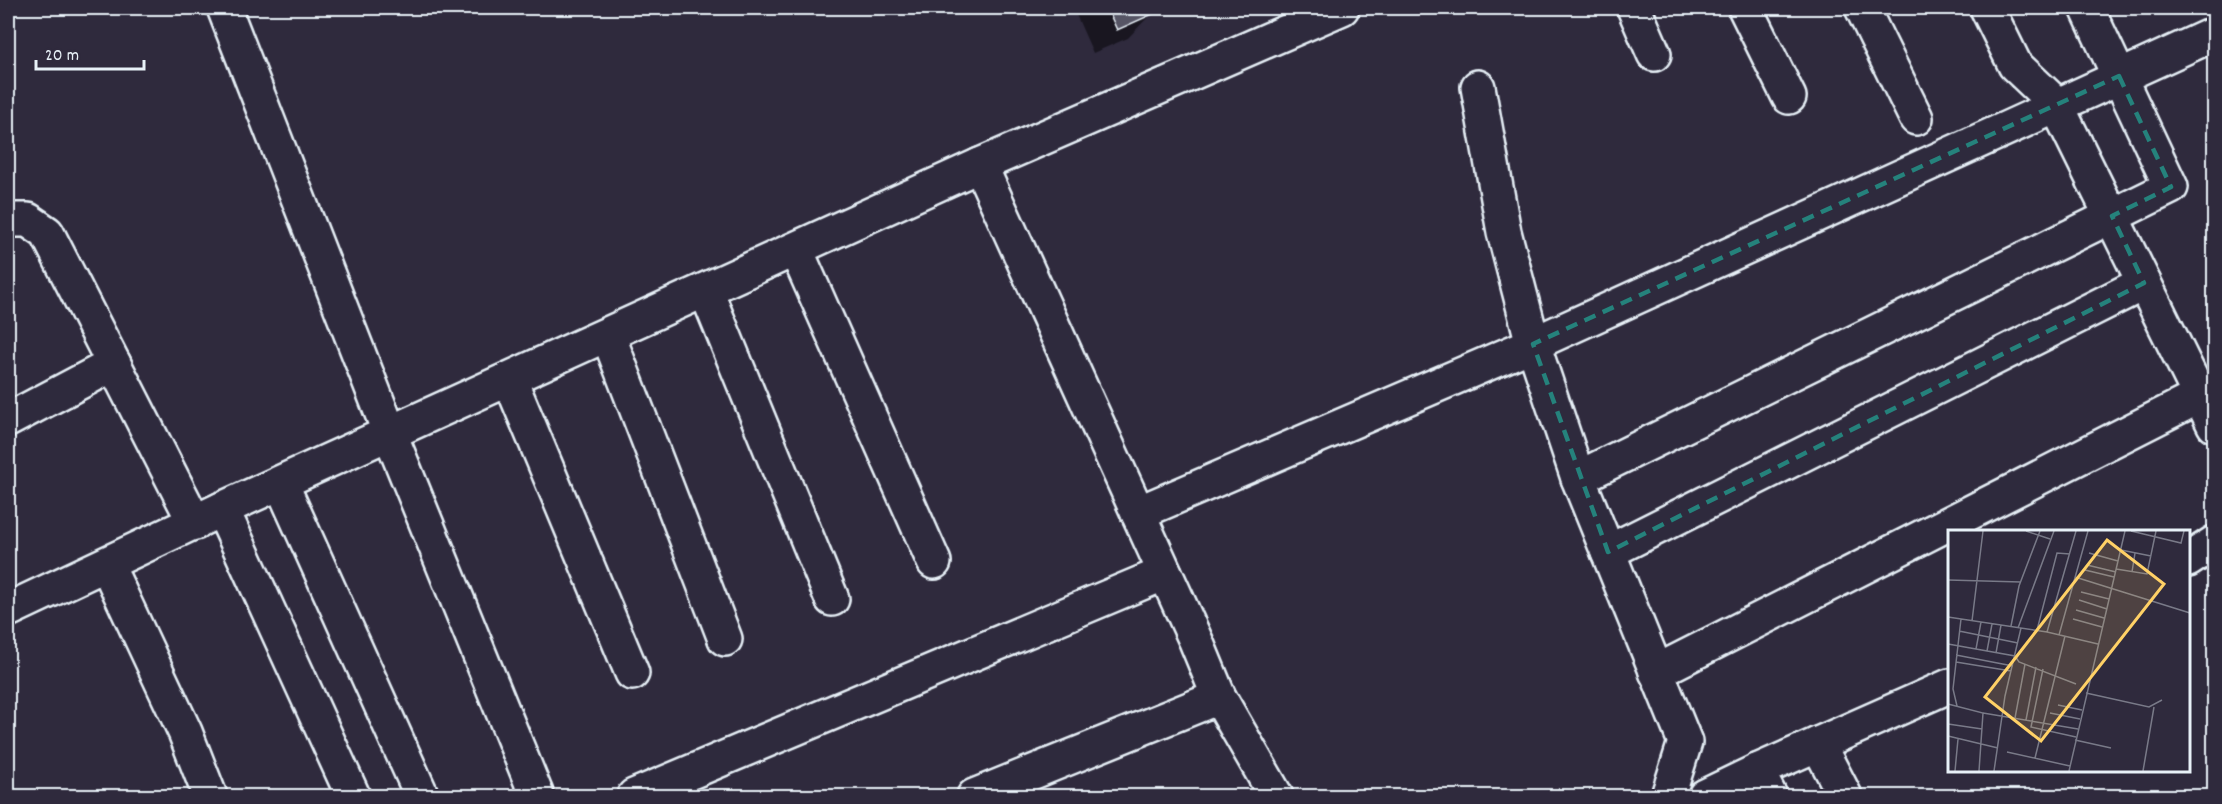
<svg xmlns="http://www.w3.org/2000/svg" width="2222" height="804" viewBox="0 0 2222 804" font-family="Dekko,sans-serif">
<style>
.shadow{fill:#0007}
.building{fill:#575565;stroke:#e8f1f8;stroke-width:1.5}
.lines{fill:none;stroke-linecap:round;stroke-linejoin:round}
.minor-casing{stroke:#e8f1f8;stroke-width:38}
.minor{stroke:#2f2a3d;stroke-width:33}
.marked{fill:none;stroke:#25827c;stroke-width:4.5;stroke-dasharray:12 8;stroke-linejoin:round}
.inset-road{fill:none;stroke:#797a88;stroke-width:1.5}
.view{fill:#ffd166;fill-opacity:0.15;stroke:#ffd166;stroke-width:3}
.inset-edge{fill:none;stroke:#e8f1f8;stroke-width:3}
</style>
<rect width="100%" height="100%" fill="#2f2a3d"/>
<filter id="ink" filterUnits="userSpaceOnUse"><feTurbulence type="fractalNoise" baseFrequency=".0167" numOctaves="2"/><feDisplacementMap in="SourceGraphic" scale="12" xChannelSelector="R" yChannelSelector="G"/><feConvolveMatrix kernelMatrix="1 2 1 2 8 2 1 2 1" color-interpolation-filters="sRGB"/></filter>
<g filter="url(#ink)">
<polygon class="shadow" points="1073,8 1148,8 1151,14 1128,38 1093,53"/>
<polygon class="building" points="1107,8 1150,8 1153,14 1117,30"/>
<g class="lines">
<g class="minor-casing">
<g id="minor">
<polyline points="224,8 390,434 537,796"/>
<polyline points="1634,8 1654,54"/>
<polyline points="1745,8 1789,97"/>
<polyline points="1862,8 1916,118"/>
<polyline points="1987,8 2015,65 2056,104 2214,425"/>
<polyline points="1478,87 1504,232 1533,344 1578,478 1685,742 1668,796"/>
<polyline points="980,165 1196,641 1219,697 1276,796"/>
<polyline points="8,220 28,220 47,233 195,523"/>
<polyline points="796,250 934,562"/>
<polyline points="706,291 832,599"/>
<polyline points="608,335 725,639"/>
<polyline points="510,380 632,673"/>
<polyline points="8,420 114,364"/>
<polyline points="1578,478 2171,187 2087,8"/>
<polyline points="281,483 421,794"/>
<polyline points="222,509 353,796"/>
<polyline points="1138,513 1533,344 2214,34"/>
<polyline points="1608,552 2144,283"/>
<polyline points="2188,560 2214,543"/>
<polyline points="107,565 185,732 210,796"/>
<polyline points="8,610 222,509 980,165 1342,8"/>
<polyline points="1656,672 2200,396"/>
<polyline points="1818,744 1845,796"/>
<polyline points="1757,771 1770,796"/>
<polyline points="634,796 1165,573"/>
<polyline points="974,796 1219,697"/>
<polyline points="1705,796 1757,771 1949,686"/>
</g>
</g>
<use href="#minor" class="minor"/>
</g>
</g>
<path class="marked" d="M2119,76L2171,187L2112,216L2144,283L1608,552L1533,344Z"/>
<g transform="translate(1948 530)">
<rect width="242" height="242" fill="#2f2a3d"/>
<path class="inset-road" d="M78,1L102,9M183,1L233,13L236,1M173,20L203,26M141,23L170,31M139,35L168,42M168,39L199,44L208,1M137,40L166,47M184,42L187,23M127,47L242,83M0,50L73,52M133,62L161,69M131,70L159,79M128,80L156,88M0,87L99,102L150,114M125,89L154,97M24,91L35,1M63,96L71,56L92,1M70,98L106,1M89,100L109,23L122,24M11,101L70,113M99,102L128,1M111,105L140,1M0,114L67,126L71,132L128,154M28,119L33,92M39,121L44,94M48,123L53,95M8,125L65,136M8,132L63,141M95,139L83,197L128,207M138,163L201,177L214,170M0,174L35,183L31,241M110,175L134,180M9,176L5,159L13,89M35,183L130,199M102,183L132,189M67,188L77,134M78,190L88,137M0,194L34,199M0,206L50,218M127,210L163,218M59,222L122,236M87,228L117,106M7,241L10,209M46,241L57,166L73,98M121,241L177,1M195,241L206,177"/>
<path class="view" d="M159,10L216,54L93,211L37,167Z"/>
<rect width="242" height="242" class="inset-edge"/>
</g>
<rect width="2222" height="804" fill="none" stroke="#2f2a3d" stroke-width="30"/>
<rect x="15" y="15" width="2192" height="774" fill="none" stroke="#e8f1f8" stroke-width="2" filter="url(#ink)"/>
<path d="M36 60v9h108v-9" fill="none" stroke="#e8f1f8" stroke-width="3"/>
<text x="45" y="60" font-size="18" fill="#e8f1f8" stroke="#2f2a3d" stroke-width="4.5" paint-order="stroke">20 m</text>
</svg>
